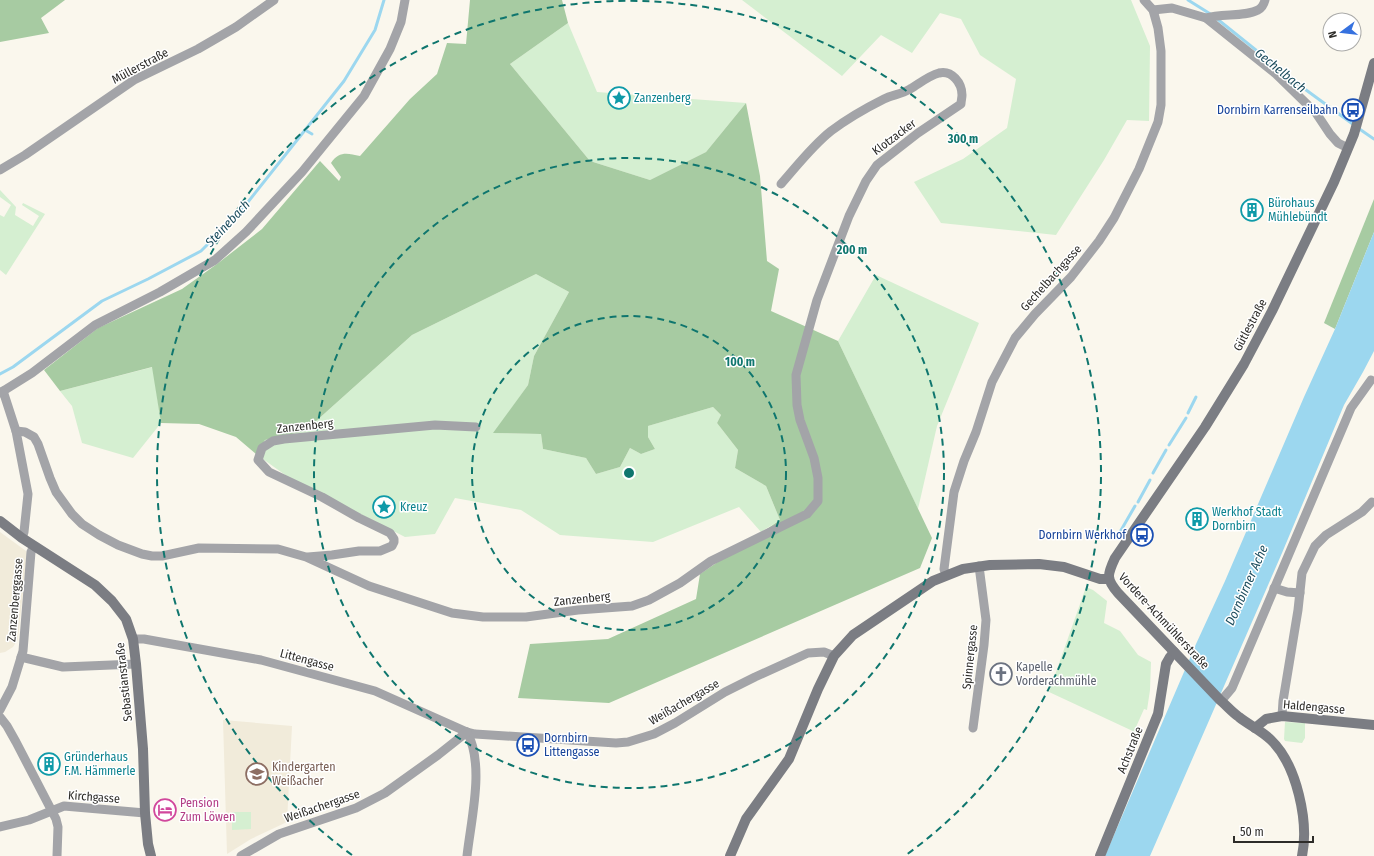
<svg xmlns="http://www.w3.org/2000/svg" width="1374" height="856" viewBox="0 0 1374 856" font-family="'Fira Sans Condensed',sans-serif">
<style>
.built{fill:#f1ebda}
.green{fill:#d5efd1}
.forest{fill:#a7cba2}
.water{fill:#9cd7ef}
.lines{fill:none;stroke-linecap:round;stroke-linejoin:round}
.stream{stroke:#9cd7ef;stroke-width:3}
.street{stroke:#a3a4a8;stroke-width:9}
.secondary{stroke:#7b7d83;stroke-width:10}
.ring{fill:none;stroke:#0f766e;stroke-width:2;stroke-dasharray:7 5}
.labels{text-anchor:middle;stroke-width:3;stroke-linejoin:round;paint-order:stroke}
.street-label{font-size:12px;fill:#2d2c29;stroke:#fff}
.culture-label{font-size:12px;fill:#0d838f;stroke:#fff;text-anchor:start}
.transit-label{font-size:12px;fill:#164399;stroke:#fff;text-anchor:end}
.worship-label{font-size:12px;fill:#5b616d;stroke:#fff;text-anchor:start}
.education-label{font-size:12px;fill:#785e54;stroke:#fff;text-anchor:start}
.hotel-label{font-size:12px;fill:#b23c85;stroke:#fff;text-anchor:start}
.water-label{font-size:13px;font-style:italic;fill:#1b4c5d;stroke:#fff}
.centre{fill:#0f766e;stroke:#fff;stroke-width:2}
.ring-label{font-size:12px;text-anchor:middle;font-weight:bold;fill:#0f766e;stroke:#fff;stroke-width:3;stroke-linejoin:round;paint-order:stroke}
</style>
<rect width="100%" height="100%" fill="#faf7ed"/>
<g class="built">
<polygon points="0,532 26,551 27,554 18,639 13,647 5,652 0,653"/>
<polygon points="223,720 292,726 287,822 251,839 227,854"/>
</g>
<g class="green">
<polygon points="742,0 1131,0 1150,46 1149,121 1127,120 1104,160 1056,235 941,223 914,182 963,159 1007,128 1016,79 980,55 961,19 940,13 912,53 881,35 842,76"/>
<polygon points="568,23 597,92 746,103 706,152 650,180 590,161 510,64"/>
<polygon points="0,190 16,207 15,215 33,226 39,216 22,205 23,203 45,214 6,275 0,270 0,215 4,217 11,205 0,197"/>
<polygon points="536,274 569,292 534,356 528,385 494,433 541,434 543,449 586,458 596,474 620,467 630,448 641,454 655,449 648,437 648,426 713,407 721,415 717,423 738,450 735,468 766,486 780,520 761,532 739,507 653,542 560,535 521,510 455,498 435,534 405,537 288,477 256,454 265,440 305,431 412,335"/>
<polygon points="876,275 979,323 937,426 918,509 838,341"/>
<polygon points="153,367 161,423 133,458 82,443 72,406 60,391"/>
<polygon points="1086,587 1093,590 1107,601 1104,623 1120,631 1138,655 1151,662 1150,690 1147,710 1144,709 1136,727 1139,729 1137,733 1049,692"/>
<polygon points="1285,722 1305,723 1305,738 1302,743 1285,741 1284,739"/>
<polygon points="232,812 251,812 251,829 232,830"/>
</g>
<g class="forest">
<polygon points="0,0 65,0 41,18 49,33 0,42"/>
<path d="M470,0H562L568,23L510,64L590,161L650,180L706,152L746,103L760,176L767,261L779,269L771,311L838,341L932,538L920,568L609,703L518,698L530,644L608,639L696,599L700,574L780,520L766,486L735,468L738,450L717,423L721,415L713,407L648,426V437L655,449L641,454L630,448L620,467L596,474L586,458L543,449L541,434L493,433L528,385L534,356L569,292L536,274L412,335L305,431L265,440L256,454L236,437L199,424L161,423L152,367L60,391L44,370L98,328L182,289L217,264L262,229L320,161L339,181L341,177L331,163C339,151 347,153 360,156L410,99L437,74L447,43L466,44Z"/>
<polygon points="1374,199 1374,232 1335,329 1324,323"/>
</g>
<polygon class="water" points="1374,232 1374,351 1363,372 1344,405 1282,553 1150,856 1105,856 1196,644 1225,581 1304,397 1335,329"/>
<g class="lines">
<g class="stream">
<polyline points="1188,0 1212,15"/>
<polyline points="1216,18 1302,87 1354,125"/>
<polyline points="1358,128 1374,139"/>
<polyline points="305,130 312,134"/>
<polyline points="0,374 13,367 102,301 148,279 201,251 240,212 344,81 375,30 384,0"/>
<polyline points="1188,413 1196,397"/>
<polyline points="1169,445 1186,418"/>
<polyline points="1153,473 1166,450"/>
<polyline points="1138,502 1150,480"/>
<polyline points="1120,532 1135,506"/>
</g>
<g class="street">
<polyline points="1153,10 1172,8 1206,18 1276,74 1316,113 1330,134 1338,143 1348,148"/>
<path d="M1206,18C1221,13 1245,17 1258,10C1262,8 1264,4 1265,0"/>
<polyline points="0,170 25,155 134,80 198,49 236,27 274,0"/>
<polyline points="3,391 16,431 28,494 24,532 22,538"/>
<polyline points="0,393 32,373 95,325 160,292 215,260 246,232 302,172 364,96 390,49 401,22 405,0"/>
<path d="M16,431L25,432L34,437L38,444L50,478L56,492L72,514L82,524L99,535L118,545L142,554L152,556H162L199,548L278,549L306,557L369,586L452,613L483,617H526L578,610L632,606L649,600L680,583L711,561L807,514L818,501V478L814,458L800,420L797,405L796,375L817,300L849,216L866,181L877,165L918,133L961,104C961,101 962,98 962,95C962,83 952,70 939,73C928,76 919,84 910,89C902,94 892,95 884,99C866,108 847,119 831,131C812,146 797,166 781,184"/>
<polyline points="308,557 332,555 359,551 380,551 392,546 394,542 394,539 390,533 359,518 322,497 269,472 258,460 262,448 273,441 284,439 435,425 476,427"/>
<polyline points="946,575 944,569 954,492 964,461 976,432 992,382 1015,338 1035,314 1071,277 1099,241 1114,218 1139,169 1158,122 1161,105 1161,51 1158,28 1153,10 1144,0"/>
<polyline points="1274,588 1287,592 1300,593"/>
<polyline points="133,639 144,639 261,660 375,691 467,732 475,734 616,743 628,742 654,734 675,723 725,692 755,677 808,653 824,652 834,656"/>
<polyline points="21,657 63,667 136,664"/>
<polyline points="1221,701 1232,688 1351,408 1371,380"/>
<polyline points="0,710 12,687 23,651 31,552 34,546"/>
<polyline points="1282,716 1283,701 1298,610 1302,573 1315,546 1326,535 1362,512 1372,502"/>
<polyline points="0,717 7,726 16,742 56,819 58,827 57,856"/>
<polyline points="973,728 984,645 986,620 979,566"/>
<path d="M467,732C485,765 471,819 467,856"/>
<polyline points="0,827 29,820 64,806 145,813"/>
<polyline points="241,856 279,834 356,808 385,793 438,755 467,732"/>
</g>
<g class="secondary">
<polyline points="0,521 22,538 95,585 112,601 126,619 133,639 136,664 143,749 145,813 148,844 151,856"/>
<polyline points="1255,728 1266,719 1282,716 1374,725"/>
<polyline points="730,856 746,819 789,759 818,689 834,656 853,635 933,581 963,569 990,565 1039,564 1064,567 1100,579 1108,579"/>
<polyline points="1100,856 1158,714 1166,664 1170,657 1174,652"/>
<path d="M1302,856C1309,822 1297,765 1271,740C1262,731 1249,725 1239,717C1232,712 1227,706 1220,700L1118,593C1106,579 1107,575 1115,558L1205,427L1244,364L1272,311L1334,182L1354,134L1374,63"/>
</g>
</g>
<g class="ring">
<circle cx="629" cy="473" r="157"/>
<circle cx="629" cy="473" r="315"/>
<path d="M352 855A472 472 0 1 1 906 855"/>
</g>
<defs>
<g id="sight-ring" transform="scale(1.15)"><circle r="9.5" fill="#fff" stroke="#0f9aa8" stroke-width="1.5"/><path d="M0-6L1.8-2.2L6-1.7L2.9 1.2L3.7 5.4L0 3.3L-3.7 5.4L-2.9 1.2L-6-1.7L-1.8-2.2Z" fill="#0f9aa8"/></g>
<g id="bus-ring" transform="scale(1.15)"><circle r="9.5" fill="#fff" stroke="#1a4fb4" stroke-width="1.5"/><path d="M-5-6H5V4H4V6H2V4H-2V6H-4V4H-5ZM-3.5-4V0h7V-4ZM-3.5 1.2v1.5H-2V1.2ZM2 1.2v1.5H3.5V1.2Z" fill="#1a4fb4"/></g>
<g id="building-ring" transform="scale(1.15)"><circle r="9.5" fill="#fff" stroke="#0f9aa8" stroke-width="1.5"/><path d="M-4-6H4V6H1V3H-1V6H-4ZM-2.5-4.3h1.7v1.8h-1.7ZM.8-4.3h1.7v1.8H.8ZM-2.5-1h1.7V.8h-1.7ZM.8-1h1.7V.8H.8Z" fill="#0f9aa8"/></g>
<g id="church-ring" transform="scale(1.15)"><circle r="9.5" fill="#fff" stroke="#6b7280" stroke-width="1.5"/><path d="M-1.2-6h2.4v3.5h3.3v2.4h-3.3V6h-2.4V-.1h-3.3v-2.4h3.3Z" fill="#6b7280"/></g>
<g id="school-ring" transform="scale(1.15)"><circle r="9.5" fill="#fff" stroke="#8d6e63" stroke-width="1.5"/><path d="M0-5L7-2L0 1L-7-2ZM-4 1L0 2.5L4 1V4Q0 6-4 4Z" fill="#8d6e63"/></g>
<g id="hotel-ring" transform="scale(1.15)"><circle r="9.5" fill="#fff" stroke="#d1479c" stroke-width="1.5"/><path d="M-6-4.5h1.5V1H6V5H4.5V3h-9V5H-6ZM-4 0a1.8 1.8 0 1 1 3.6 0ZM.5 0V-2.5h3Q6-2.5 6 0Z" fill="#d1479c"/></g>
</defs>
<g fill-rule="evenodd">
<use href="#sight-ring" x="619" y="98"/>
<use href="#bus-ring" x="1353" y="110"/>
<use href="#building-ring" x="1252" y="210"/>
<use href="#sight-ring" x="384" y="507"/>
<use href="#building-ring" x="1197" y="519"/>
<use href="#bus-ring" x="1142" y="535"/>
<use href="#church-ring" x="1001" y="674"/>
<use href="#bus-ring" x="528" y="745"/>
<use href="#building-ring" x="49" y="764"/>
<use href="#school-ring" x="257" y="774"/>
<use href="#hotel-ring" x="165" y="810"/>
</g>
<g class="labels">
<g class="street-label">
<text transform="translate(140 66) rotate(-28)" y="4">Müllerstraße</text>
<text transform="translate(894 137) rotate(-37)" y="4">Klotzacker</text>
<text transform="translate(1051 278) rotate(-48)" y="4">Gechelbachgasse</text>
<text transform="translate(1250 325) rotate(-62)" y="4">Gütlestraße</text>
<text transform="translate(305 426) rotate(-6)" y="4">Zanzenberg</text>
<text transform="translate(582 599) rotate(-6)" y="4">Zanzenberg</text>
<text transform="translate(15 600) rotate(-85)" y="4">Zanzenberggasse</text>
<text transform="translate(1164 621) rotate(47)" y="4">Vordere-Achmühlerstraße</text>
<text transform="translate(970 657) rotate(-84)" y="4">Spinnergasse</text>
<text transform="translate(307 660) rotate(15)" y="4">Littengasse</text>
<text transform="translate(124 682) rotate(-96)" y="4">Sebastianstraße</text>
<text transform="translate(684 702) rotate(-30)" y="4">Weißachergasse</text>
<text transform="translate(1314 707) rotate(5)" y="4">Haldengasse</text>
<text transform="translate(1130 750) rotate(-68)" y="4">Achstraße</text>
<text transform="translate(94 797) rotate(4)" y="4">Kirchgasse</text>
<text transform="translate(322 806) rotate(-19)" y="4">Weißachergasse</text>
</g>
<g class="culture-label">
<text x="634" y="102">Zanzenberg</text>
<text x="1268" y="207">Bürohaus<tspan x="1268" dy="14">Mühlebündt</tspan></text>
<text x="400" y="511">Kreuz</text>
<text x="1212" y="516">Werkhof Stadt<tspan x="1212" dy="14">Dornbirn</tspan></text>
<text x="64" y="761">Gründerhaus<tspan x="64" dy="14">F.M. Hämmerle</tspan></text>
</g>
<g class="transit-label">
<text x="1338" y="114">Dornbirn Karrenseilbahn</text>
<text x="1126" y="539">Dornbirn Werkhof</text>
<text x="544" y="742" text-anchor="start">Dornbirn<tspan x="544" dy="14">Littengasse</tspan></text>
</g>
<g class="worship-label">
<text x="1016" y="671">Kapelle<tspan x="1016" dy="14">Vorderachmühle</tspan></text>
</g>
<g class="education-label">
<text x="272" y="771">Kindergarten<tspan x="272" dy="14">Weißacher</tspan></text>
</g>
<g class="hotel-label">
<text x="180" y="807">Pension<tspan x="180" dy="14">Zum Löwen</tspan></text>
</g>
<g class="water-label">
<text transform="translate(1281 70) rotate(39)" y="5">Gechelbach</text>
<text transform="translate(227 223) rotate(-47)" y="5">Steinebach</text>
<text transform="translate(1246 585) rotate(-66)" y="5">Dornbirner Ache</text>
</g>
</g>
<circle cx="629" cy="473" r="6" class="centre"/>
<g class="ring-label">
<text x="963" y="143">300 m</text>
<text x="852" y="254">200 m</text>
<text x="740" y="366">100 m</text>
</g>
<g transform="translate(1342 32) rotate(255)"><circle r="19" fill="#ffffff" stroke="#ababa9"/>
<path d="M0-3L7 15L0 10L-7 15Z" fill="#3671df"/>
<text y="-6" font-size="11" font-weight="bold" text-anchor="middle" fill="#2d2c29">N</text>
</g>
<path d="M1234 836v6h79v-6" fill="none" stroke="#2d2c29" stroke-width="2"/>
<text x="1240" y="836" font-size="12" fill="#2d2c29" stroke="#ffffff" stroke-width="3" paint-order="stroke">50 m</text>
</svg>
